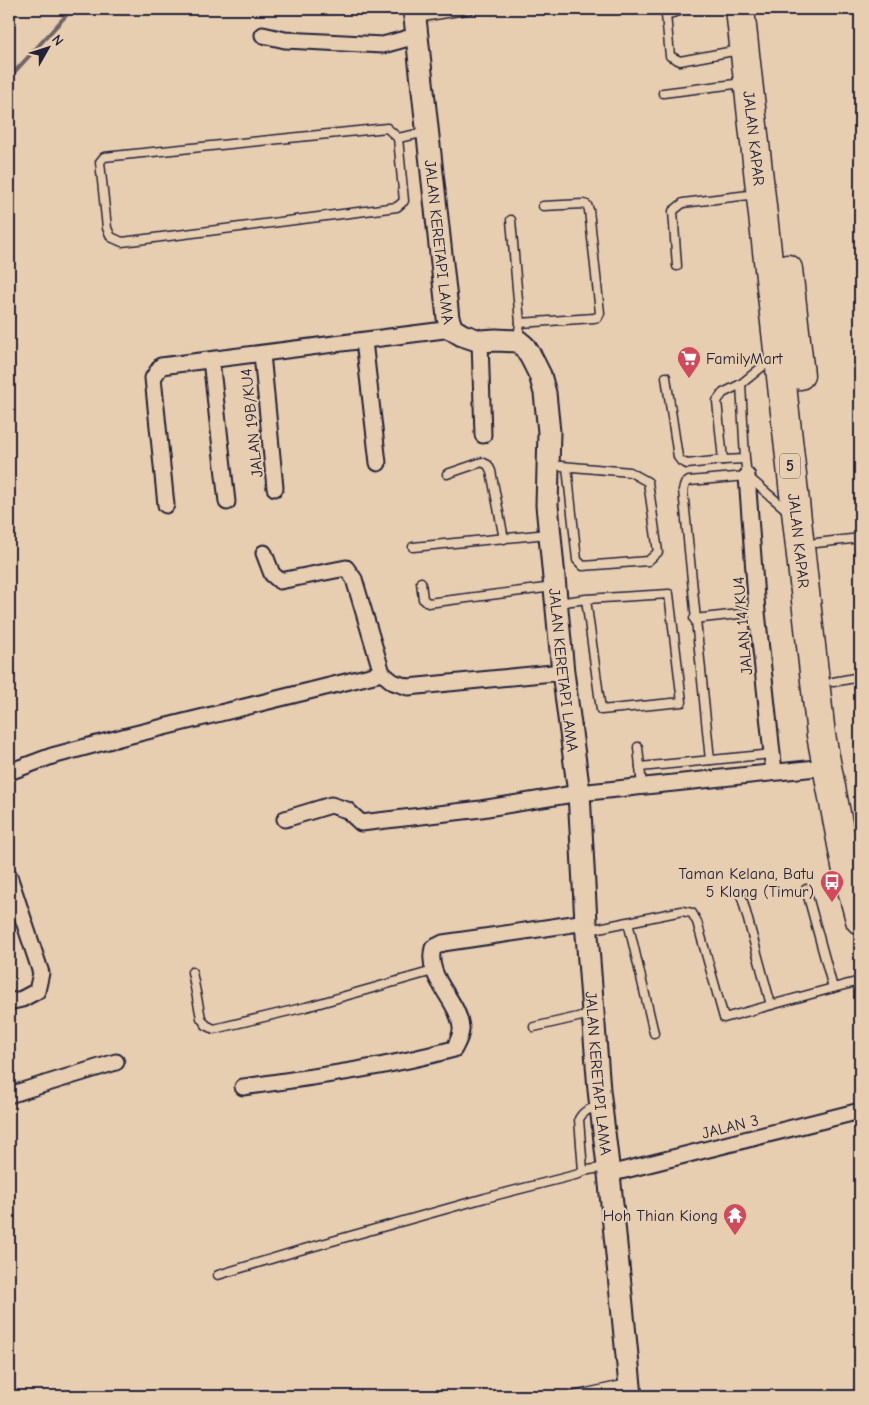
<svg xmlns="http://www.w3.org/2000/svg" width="869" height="1405" viewBox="0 0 869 1405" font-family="'Comic Neue',sans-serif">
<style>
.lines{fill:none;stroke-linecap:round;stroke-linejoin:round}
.stream{stroke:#6f6468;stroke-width:4}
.lane-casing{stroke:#22223b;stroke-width:11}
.street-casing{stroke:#22223b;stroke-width:19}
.secondary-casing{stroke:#22223b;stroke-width:25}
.highway-casing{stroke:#22223b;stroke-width:31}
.lane{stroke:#e8ceb0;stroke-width:8}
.street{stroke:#e8ceb0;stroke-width:15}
.secondary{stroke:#e8ceb0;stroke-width:21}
.highway{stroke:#e8ceb0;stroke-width:28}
.labels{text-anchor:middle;stroke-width:4;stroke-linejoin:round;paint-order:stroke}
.shield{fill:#e8ceb0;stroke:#5d565e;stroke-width:1}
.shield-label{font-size:15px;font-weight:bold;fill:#22223b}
.street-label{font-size:16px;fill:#22223b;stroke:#e8ceb0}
.poi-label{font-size:16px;fill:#22223b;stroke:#e8ceb0;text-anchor:end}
</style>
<rect width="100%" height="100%" fill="#e8ceb0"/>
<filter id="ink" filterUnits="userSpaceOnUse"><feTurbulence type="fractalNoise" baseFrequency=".02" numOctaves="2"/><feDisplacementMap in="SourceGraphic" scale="10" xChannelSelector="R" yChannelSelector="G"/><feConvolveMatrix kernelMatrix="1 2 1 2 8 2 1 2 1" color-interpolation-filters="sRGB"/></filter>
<g filter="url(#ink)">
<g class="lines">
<polyline class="stream" points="9,78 72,9"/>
<g class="lane-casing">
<g id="lane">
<polyline points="686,9 666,15 670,56 680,61 739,50"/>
<polyline points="417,18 471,9"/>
<polyline points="663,93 743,83"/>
<polygon points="387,128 398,138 404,201 397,207 122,242 111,237 107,228 100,162 104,157"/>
<polyline points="398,138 427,132"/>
<polyline points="511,220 520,323 518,339"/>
<polyline points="677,266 673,211 683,203 757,194"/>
<polyline points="520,323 594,318 598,317 600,313 589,210 587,205 583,204 543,206"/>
<polyline points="666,377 678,457 681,461 687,464 723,460"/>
<polyline points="741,384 745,459 747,476 788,511"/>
<polyline points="745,459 723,460 717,401 723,393 741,384 773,358"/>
<polyline points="550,465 630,472 648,482 658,552 648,561 583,566 577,560 567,467"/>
<polyline points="447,474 482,462 488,465 491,471 504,539"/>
<polyline points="816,543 860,538"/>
<polyline points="413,547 548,534"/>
<polyline points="421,582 423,599 428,603 553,587"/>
<polyline points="557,603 586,599 669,594 682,702 601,710 586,599"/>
<polyline points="694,619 757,612"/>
<polyline points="833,682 860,677"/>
<polyline points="638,747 640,767"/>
<polyline points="710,760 683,490 685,484 689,481 747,476"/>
<polyline points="642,786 640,767 772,754"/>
<polyline points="806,889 833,988 860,981"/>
<polyline points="741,894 771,1005"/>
<polyline points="628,922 654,1033"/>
<polyline points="589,930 682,911 692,913 697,922 724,1018 833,988"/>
<polyline points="192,972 201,1018 206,1025 214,1029 306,1007 433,971"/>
<polyline points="534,1027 591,1014"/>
<polyline points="583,1171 606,1167"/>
<path d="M218,1275L297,1251L485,1198L579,1174L583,1171L579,1119C584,1110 589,1109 598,1107"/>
<polyline points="573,1396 627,1384"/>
</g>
</g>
<g class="street-casing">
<g id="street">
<polyline points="263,35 285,40 383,45 416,36"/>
<polyline points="364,341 378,463"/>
<polyline points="480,341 483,435"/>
<polyline points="262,354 275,488"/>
<polyline points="211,360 227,502"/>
<polyline points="747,476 757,612 774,772"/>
<polyline points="166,505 153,378 161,366 452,329"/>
<polyline points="264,553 272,574 280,581 346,568 354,579 382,673"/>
<polyline points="9,772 52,756 123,737 382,673 393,682 408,687 563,672"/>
<polyline points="285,819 331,805 347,810 361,823 481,809 579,793 826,767"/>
<polyline points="9,876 41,973 37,991 22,999 9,1002"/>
<path d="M243,1087C314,1077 384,1068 454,1049C457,1043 462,1035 461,1027C458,999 425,978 433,948L443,943L586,922"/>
<polyline points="9,1095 116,1062"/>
<polyline points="609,1174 860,1111"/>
</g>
</g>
<g class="secondary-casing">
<g id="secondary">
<path id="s1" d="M414,9L448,318L452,329L462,335L480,341L496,340L518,341L524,346L531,357L540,375L545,393L549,432L547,505L563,672L579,793L586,922L599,1090L609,1174L631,1396"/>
</g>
</g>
<g class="highway-casing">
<g id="highway">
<path id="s2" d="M740,9L821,735L847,871L860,920"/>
<polyline points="788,269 800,375"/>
</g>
</g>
<use href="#lane" class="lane"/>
<use href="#street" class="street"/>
<use href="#secondary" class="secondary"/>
<use href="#highway" class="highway"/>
</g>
</g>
<defs>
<g id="supermarket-pin" transform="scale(1.25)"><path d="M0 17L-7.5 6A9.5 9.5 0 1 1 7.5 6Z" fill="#d1495b" stroke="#e8ceb0"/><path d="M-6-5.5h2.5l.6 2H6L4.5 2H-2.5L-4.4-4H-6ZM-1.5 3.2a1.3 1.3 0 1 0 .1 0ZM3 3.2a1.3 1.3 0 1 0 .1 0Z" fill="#fff"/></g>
<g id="bus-pin" transform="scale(1.25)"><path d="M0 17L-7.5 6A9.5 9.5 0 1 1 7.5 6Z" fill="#d1495b" stroke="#e8ceb0"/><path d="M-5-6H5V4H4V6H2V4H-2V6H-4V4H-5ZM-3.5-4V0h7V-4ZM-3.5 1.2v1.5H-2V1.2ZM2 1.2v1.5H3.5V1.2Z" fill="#fff"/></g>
<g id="temple-pin" transform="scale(1.25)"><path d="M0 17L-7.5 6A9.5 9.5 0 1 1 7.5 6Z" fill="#d1495b" stroke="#e8ceb0"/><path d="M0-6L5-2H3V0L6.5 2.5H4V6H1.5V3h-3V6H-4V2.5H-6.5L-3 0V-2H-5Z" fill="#fff"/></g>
</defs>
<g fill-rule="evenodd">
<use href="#supermarket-pin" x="689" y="358"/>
<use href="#bus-pin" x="832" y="882"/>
<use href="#temple-pin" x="735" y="1215"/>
</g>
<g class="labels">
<rect class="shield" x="780" y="453.5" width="20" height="25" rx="4"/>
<g class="shield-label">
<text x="790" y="471">5</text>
</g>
<g class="street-label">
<text dy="6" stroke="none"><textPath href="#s2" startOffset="130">JALAN KAPAR</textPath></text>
<text dy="6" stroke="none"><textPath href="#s1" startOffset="234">JALAN KERETAPI LAMA</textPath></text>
<text transform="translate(251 423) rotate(-96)" y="6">JALAN 19B/KU4</text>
<text dy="6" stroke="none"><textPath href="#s2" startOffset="535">JALAN KAPAR</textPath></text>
<text transform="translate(742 626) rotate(-95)" y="6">JALAN 14/KU4</text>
<text dy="6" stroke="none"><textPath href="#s1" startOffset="729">JALAN KERETAPI LAMA</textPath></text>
<text dy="6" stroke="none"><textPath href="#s1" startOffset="1134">JALAN KERETAPI LAMA</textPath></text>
<text transform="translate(730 1126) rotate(-14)" y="6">JALAN 3</text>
</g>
<g class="poi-label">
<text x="706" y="364" text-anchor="start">FamilyMart</text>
<text x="814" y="879">Taman Kelana, Batu<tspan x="814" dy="18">5 Klang (Timur)</tspan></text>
<text x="718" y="1221">Hoh Thian Kiong</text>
</g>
</g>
<rect width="869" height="1405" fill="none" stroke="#e8ceb0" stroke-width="30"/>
<rect x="15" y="15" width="839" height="1375" fill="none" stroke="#22223b" stroke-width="2" filter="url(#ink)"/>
<g transform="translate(48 48) rotate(51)" stroke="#e8ceb0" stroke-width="4" paint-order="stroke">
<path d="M0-4L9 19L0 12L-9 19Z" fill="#22223b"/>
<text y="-8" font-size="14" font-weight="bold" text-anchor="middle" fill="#22223b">N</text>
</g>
</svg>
